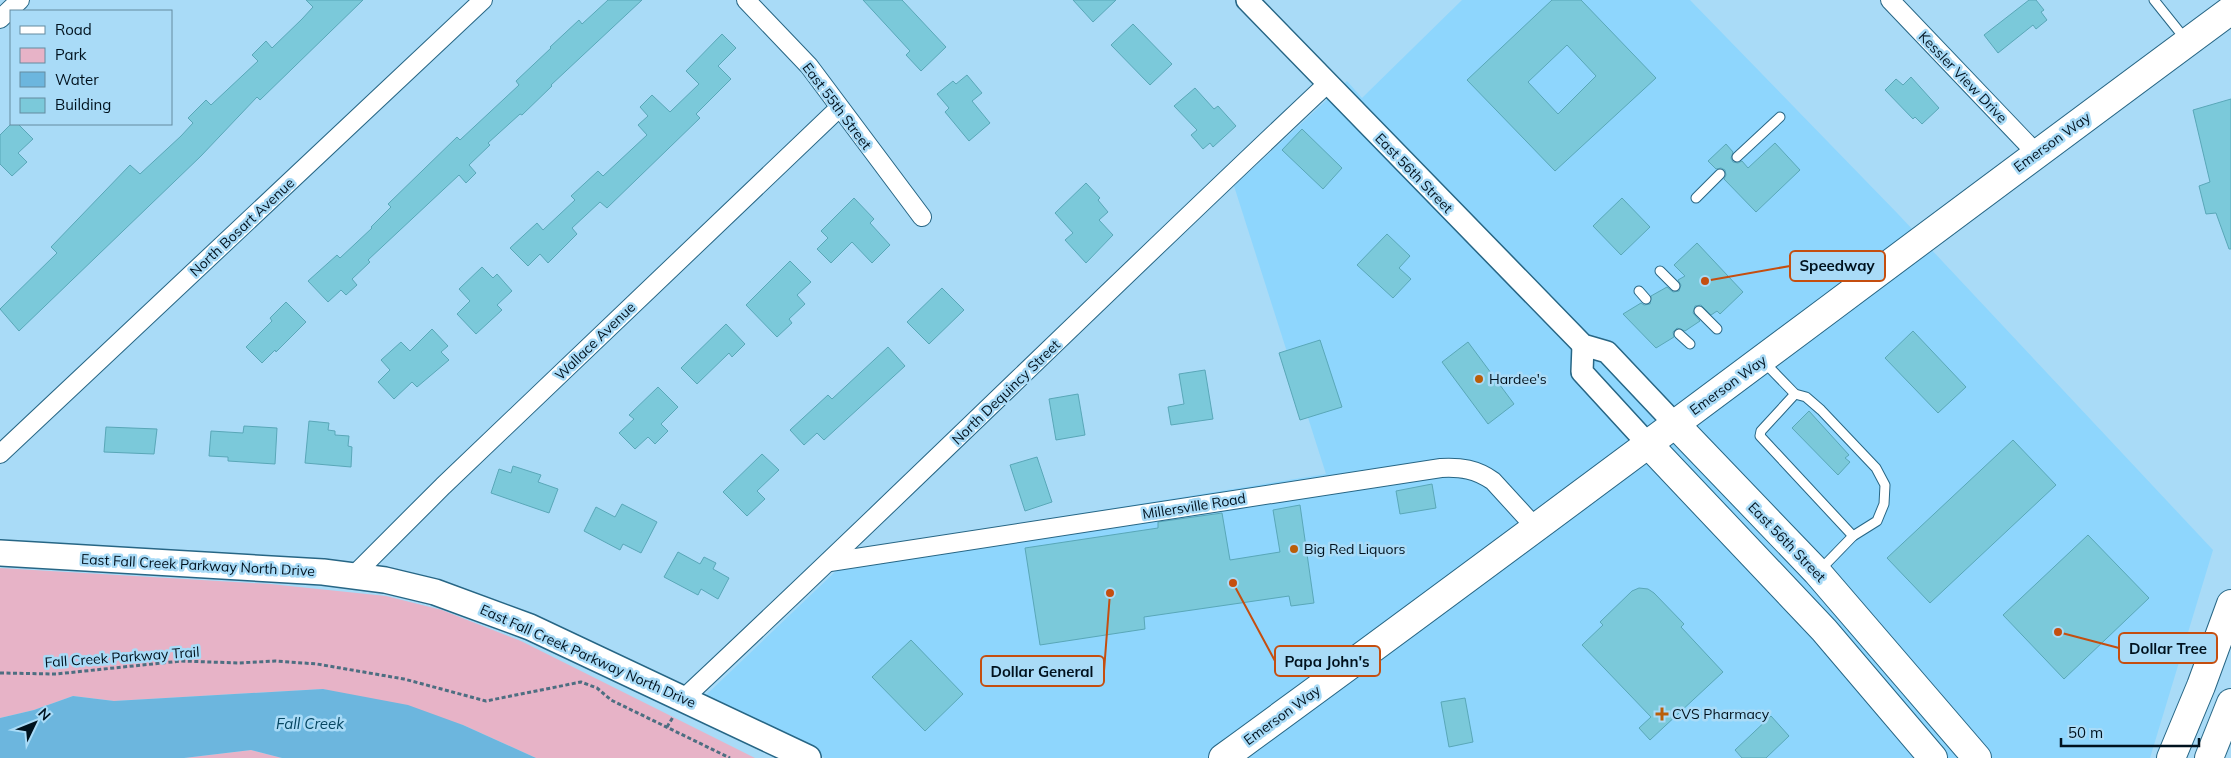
<svg xmlns="http://www.w3.org/2000/svg" width="2231" height="758" viewBox="0 0 2231 758" font-family="Mulish,sans-serif">
<style>
.built{fill:#8ed6fd}
.green{fill:#e7b3c7}
.water{fill:#6cb6de}
.building{fill:#7bc9da;stroke:#59a7b8;fill-rule:evenodd}
.lines{fill:none;stroke-linecap:round;stroke-linejoin:round}
.service-casing{stroke:#276685;stroke-width:11}
.minor-casing{stroke:#276685;stroke-width:20}
.tertiary-casing{stroke:#276685;stroke-width:24}
.secondary-casing{stroke:#276685;stroke-width:28}
.primary-casing{stroke:#276685;stroke-width:30}
.path{stroke:#4d6e81;stroke-width:3;stroke-dasharray:4 2.5;stroke-linecap:butt}
.service{stroke:#fff;stroke-width:9}
.minor{stroke:#fff;stroke-width:18}
.tertiary{stroke:#fff;stroke-width:21}
.secondary{stroke:#fff;stroke-width:25}
.primary{stroke:#fff;stroke-width:28}
.poi-dot{fill:#ba5e09;stroke:#a9dbf7;stroke-width:2}
.labels{text-anchor:middle;stroke-width:5;stroke-linejoin:round;paint-order:stroke}
.street-label{font-size:14px;fill:#00121e;stroke:#a9dbf7}
.poi-label{font-size:14px;fill:#00121e;stroke:#a9dbf7;text-anchor:start}
.water-label{font-size:15px;font-style:italic;fill:#064661;stroke:#a9dbf7}
.leader{fill:none;stroke:#c54e0f;stroke-width:2}
.callout-dot{fill:#c54e0f;stroke:#a9dbf7;stroke-width:2}
.callout{fill:#a9dbf7;stroke:#c54e0f;stroke-width:2}
.callout-label{font-size:15px;text-anchor:middle;font-weight:bold;fill:#00121e}
</style>
<rect width="100%" height="100%" fill="#a9dbf7"/>
<polygon class="built" points="1462,0 1690,0 1898,214 2213,550 2150,758 825,758 706,695 859,549 1326,474 1234,186 1347,81 1362,98"/>
<g class="green">
<polygon points="0,568 270,584 386,596 442,610 521,641 755,758 536,758 463,725 323,689 114,701 73,696 34,710 0,718"/>
<polygon points="251,750 282,758 184,758"/>
</g>
<polygon class="water" points="323,689 408,705 463,725 536,758 282,758 251,750 184,758 0,758 0,718 34,710 73,696 114,701"/>
<g class="building">
<polygon points="306,0 363,0 260,100 257,97 201,156 19,331 0,309 57,253 51,247 130,165 140,174 181,136 193,123 188,118 206,100 211,105 258,61 252,55 266,41 272,48 302,19 313,7"/>
<polygon points="608,0 642,0 551,85 552,86 522,115 520,114 488,143 490,145 469,165 476,173 466,183 459,175 368,260 370,262 352,279 357,285 346,295 341,290 328,302 308,281 337,255 340,258 372,228 371,227 391,207 388,204 457,137 460,140 519,85 516,81 551,48 550,47 579,20 582,24"/>
<polygon points="863,0 902,0 946,47 921,71 906,55 910,51"/>
<polygon points="1073,0 1116,0 1093,22"/>
<path d="M1552,0H1581L1656,78L1555,171L1467,80ZM1567,45L1596,76L1558,114L1528,82Z"/>
<polygon points="2029,0 2036,0 2044,10 2041,12 2047,20 2036,29 2033,25 1998,53 1984,35"/>
<polygon points="1133,24 1172,64 1150,85 1111,45"/>
<polygon points="722,34 736,48 718,66 731,79 696,114 700,118 607,208 600,202 572,228 577,234 548,263 540,254 528,266 510,248 537,223 543,230 575,200 571,196 598,171 603,176 647,135 638,125 648,116 640,107 652,95 670,112 699,84 686,71"/>
<polygon points="967,75 982,93 972,101 990,123 969,141 945,112 949,108 937,94 953,81 956,84"/>
<polygon points="1911,77 1939,108 1922,124 1915,117 1913,119 1885,90 1896,79 1903,85"/>
<polygon points="1195,88 1214,109 1218,106 1236,126 1213,147 1210,143 1203,149 1191,135 1197,130 1174,106"/>
<polygon points="2231,99 2231,249 2229,249 2216,213 2206,214 2199,186 2210,182 2193,110"/>
<polygon points="11,124 18,124 33,139 18,153 27,162 12,176 0,164 0,135"/>
<polygon points="1302,129 1342,168 1323,189 1282,150"/>
<polygon points="1775,143 1800,170 1756,212 1724,179 1726,175 1725,170 1721,168 1716,169 1708,161 1726,144 1733,152 1731,158 1733,162 1738,163 1742,161 1748,168"/>
<polygon points="1086,183 1100,198 1098,200 1108,212 1099,220 1113,235 1086,263 1065,240 1073,233 1055,213"/>
<polygon points="854,198 874,219 870,223 890,245 872,263 852,242 831,263 817,249 828,238 821,231"/>
<polygon points="1622,198 1650,227 1621,255 1593,226"/>
<polygon points="1387,234 1410,256 1399,268 1411,279 1393,298 1357,265"/>
<polygon points="1697,243 1743,292 1720,314 1717,311 1711,315 1701,305 1695,306 1693,313 1700,321 1685,331 1677,328 1673,332 1674,337 1656,348 1623,314 1641,303 1644,305 1650,304 1651,296 1667,287 1673,292 1679,291 1681,285 1678,280 1685,276 1674,265"/>
<polygon points="790,261 811,282 797,295 805,304 789,319 792,323 777,337 746,305"/>
<polygon points="482,267 493,278 497,274 512,291 497,305 502,310 476,334 457,314 470,301 459,289"/>
<polygon points="942,288 964,310 929,344 907,322"/>
<polygon points="286,302 306,322 276,352 275,350 262,363 246,347 272,321 270,318"/>
<polygon points="726,324 745,344 732,357 729,353 697,384 681,368"/>
<polygon points="432,329 448,346 441,352 449,360 417,387 412,382 394,399 378,382 390,370 381,360 401,342 410,351"/>
<polygon points="1913,331 1966,387 1938,413 1885,358"/>
<polygon points="1320,340 1342,407 1300,420 1279,353"/>
<polygon points="1468,342 1514,404 1488,424 1442,362"/>
<polygon points="888,347 905,366 824,440 817,433 804,445 790,430 828,395 832,399"/>
<polygon points="1205,370 1213,419 1171,425 1168,407 1184,404 1179,374"/>
<polygon points="658,387 678,407 661,424 668,431 655,444 648,437 635,449 619,433 634,419 629,415"/>
<polygon points="1078,394 1085,435 1056,440 1049,399"/>
<polygon points="1809,411 1849,455 1845,458 1850,462 1838,475 1792,428"/>
<polygon points="309,421 329,423 328,430 335,431 335,435 349,436 348,446 352,447 351,467 305,463"/>
<polygon points="244,426 277,428 275,464 228,461 228,457 209,456 211,431 243,433"/>
<polygon points="106,427 157,429 154,454 104,452"/>
<polygon points="2013,440 2056,485 1930,603 1887,558"/>
<polygon points="762,454 779,470 757,491 765,499 747,516 723,492"/>
<polygon points="1037,457 1052,502 1025,511 1010,465"/>
<polygon points="513,466 541,475 538,482 558,489 549,513 491,493 499,469 511,473"/>
<polygon points="1432,484 1436,508 1400,514 1396,491"/>
<polygon points="622,504 657,522 641,553 623,544 620,550 584,531 596,507 615,517"/>
<polygon points="1300,505 1314,603 1291,606 1289,596 1144,617 1145,629 1040,645 1025,548 1158,528 1158,522 1222,513 1230,560 1280,552 1273,510"/>
<polygon points="2088,535 2149,598 2064,679 2003,615"/>
<polygon points="678,552 700,564 704,557 716,563 713,569 729,578 718,599 701,589 698,595 664,577"/>
<polygon points="1639,588 1648,589 1654,593 1684,624 1681,627 1723,672 1650,740 1639,728 1651,717 1582,645 1603,625 1600,622 1632,591"/>
<polygon points="911,640 963,694 925,731 872,677"/>
<polygon points="1465,698 1473,742 1449,747 1441,702"/>
<polygon points="1771,716 1789,736 1766,758 1742,758 1735,750"/>
</g>
<g class="lines">
<g class="service-casing">
<g id="service">
<polyline points="2154,0 2186,40"/>
<polyline points="1737,157 1780,117"/>
<polyline points="1696,198 1720,174"/>
<polyline points="1660,271 1675,286"/>
<polyline points="1639,291 1646,299"/>
<polyline points="1699,311 1717,329"/>
<polyline points="1679,334 1690,344"/>
<polyline points="1764,362 1795,394 1806,397 1821,410 1876,468 1885,485 1884,504 1877,521 1853,536 1819,571"/>
<polyline points="1795,394 1761,431 1760,436 1853,536"/>
</g>
</g>
<g class="minor-casing">
<g id="minor">
<polyline points="746,0 809,66 922,217"/>
<polyline points="1890,0 2036,153"/>
<polyline points="0,19 20,0"/>
<polyline points="0,454 483,0"/>
<path d="M830,562L1441,468C1461,467 1476,469 1493,481L1536,528"/>
<polyline points="353,576 443,486 839,108"/>
<path d="M683,699C900,496 1111,287 1327,84"/>
</g>
</g>
<g class="tertiary-casing">
<g id="tertiary">
<polyline points="1247,0 1583,345 1607,352 1675,424"/>
<polyline points="1583,345 1582,372 1648,444"/>
</g>
</g>
<g class="secondary-casing">
<polyline id="secondary" points="0,553 323,572 385,580 435,592 530,627 808,758"/>
</g>
<g class="primary-casing">
<g id="primary">
<polyline points="1675,424 1817,572 1977,758"/>
<polyline points="1648,444 1824,630 1933,758"/>
<path d="M1223,758C1561,512 1894,259 2231,10"/>
<polyline points="2171,758 2201,686 2231,604"/>
<polyline points="2209,758 2231,703"/>
</g>
</g>
<g class="path">
<polyline points="0,673 56,674 181,661 239,663 275,661 317,664 404,679 486,701 581,682 597,688 611,700 730,758"/>
<polyline points="667,727 673,717"/>
</g>
<use href="#service" class="service"/>
<use href="#minor" class="minor"/>
<use href="#tertiary" class="tertiary"/>
<use href="#secondary" class="secondary"/>
<use href="#primary" class="primary"/>
</g>
<g class="poi-dot">
<circle cx="1479" cy="379" r="5"/>
<circle cx="1294" cy="549" r="5"/>
<path d="M1659.5 706.5h5v5h5v5h-5v5h-5v-5h-5v-5h5z"/>
</g>
<g class="labels">
<g class="street-label">
<text transform="translate(1963 77) rotate(46)" y="5">Kessler View Drive</text>
<text transform="translate(837 106) rotate(53)" y="5">East 55th Street</text>
<text transform="translate(2052 142) rotate(-36)" y="5">Emerson Way</text>
<text transform="translate(1414 173) rotate(46)" y="5">East 56th Street</text>
<text transform="translate(242 227) rotate(-43)" y="5">North Bosart Avenue</text>
<text transform="translate(595 341) rotate(-44)" y="5">Wallace Avenue</text>
<text transform="translate(1728 385) rotate(-36)" y="5">Emerson Way</text>
<text transform="translate(1006 392) rotate(-44)" y="5">North Dequincy Street</text>
<text transform="translate(1194 506) rotate(-9)" y="5">Millersville Road</text>
<text transform="translate(1787 542) rotate(46)" y="5">East 56th Street</text>
<text transform="translate(198 565) rotate(3)" y="5">East Fall Creek Parkway North Drive</text>
<text transform="translate(588 656) rotate(24)" y="5">East Fall Creek Parkway North Drive</text>
<text transform="translate(122 657) rotate(-4)" y="5">Fall Creek Parkway Trail</text>
<text transform="translate(1282 715) rotate(-36)" y="5">Emerson Way</text>
</g>
<g class="poi-label">
<text x="1489" y="384">Hardee's</text>
<text x="1304" y="554">Big Red Liquors</text>
<text x="1672" y="719">CVS Pharmacy</text>
</g>
<g class="water-label">
<text x="310" y="729">Fall Creek</text>
</g>
</g>
<path class="leader" d="M1705 281L1790 266M2058 632L2119 648M1233 583L1275 661M1110 593L1104 671"/>
<g class="callout-dot">
<circle cx="1705" cy="281" r="5"/>
<circle cx="2058" cy="632" r="5"/>
<circle cx="1233" cy="583" r="5"/>
<circle cx="1110" cy="593" r="5"/>
</g>
<g class="callout">
<rect x="1790" y="251" width="95" height="30" rx="5"/>
<rect x="2119" y="633" width="98" height="30" rx="5"/>
<rect x="1275" y="646" width="105" height="30" rx="5"/>
<rect x="981" y="656" width="123" height="30" rx="5"/>
</g>
<g class="callout-label">
<text x="1837" y="271">Speedway</text>
<text x="2168" y="654">Dollar Tree</text>
<text x="1327" y="667">Papa John's</text>
<text x="1042" y="677">Dollar General</text>
</g>
<rect x="10" y="10" width="162" height="115" fill="#a9dbf7" stroke="#658ba0"/>
<rect x="20" y="26" width="25" height="8" fill="#ffffff" stroke="#658ba0"/>
<text x="55" y="35" font-size="15" fill="#00121e">Road</text>
<rect x="20" y="48" width="25" height="15" fill="#e7b3c7" stroke="#658ba0"/>
<text x="55" y="60" font-size="15" fill="#00121e">Park</text>
<rect x="20" y="72" width="25" height="15" fill="#6cb6de" stroke="#658ba0"/>
<text x="55" y="85" font-size="15" fill="#00121e">Water</text>
<rect x="20" y="98" width="25" height="15" fill="#7bc9da" stroke="#658ba0"/>
<text x="55" y="110" font-size="15" fill="#00121e">Building</text>
<g transform="translate(35 723) rotate(47)" stroke="#a9dbf7" stroke-width="4" paint-order="stroke">
<path d="M0-4L9 19L0 12L-9 19Z" fill="#00121e"/>
<text y="-8" font-size="14" font-weight="bold" text-anchor="middle" fill="#00121e">N</text>
</g>
<path d="M2061 738v8h138v-8" fill="none" stroke="#00121e" stroke-width="2.5"/>
<text x="2068" y="738" font-size="15" fill="#00121e" stroke="#a9dbf7" stroke-width="4" paint-order="stroke">50 m</text>
</svg>
